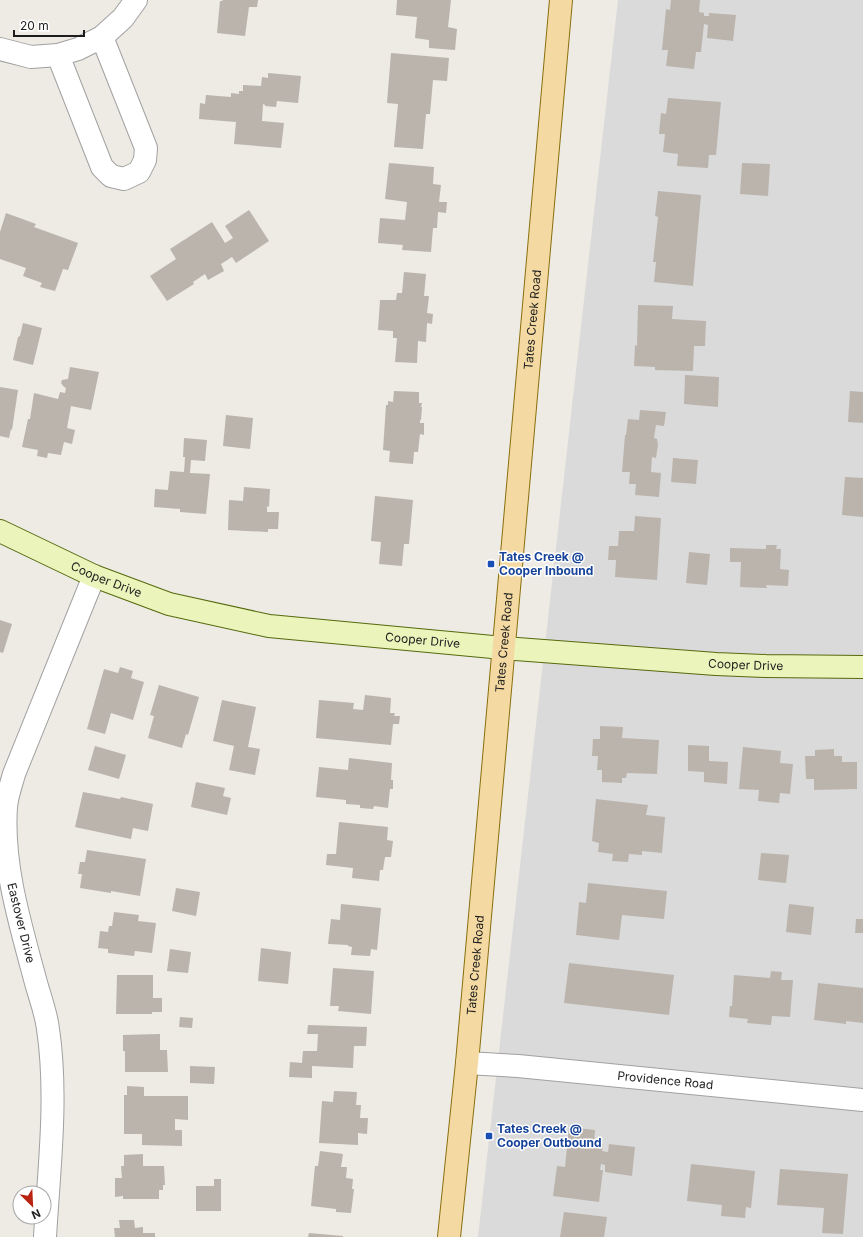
<svg xmlns="http://www.w3.org/2000/svg" width="863" height="1237" viewBox="0 0 863 1237" font-family="Inter,sans-serif">
<style>
.residential{fill:#dbdada}
.building{fill:#bab4ad}
.lines{fill:none;stroke-linecap:round;stroke-linejoin:round}
.street-casing{stroke:#a1a1a1;stroke-width:24}
.secondary-casing{stroke:#556a0e;stroke-width:24}
.primary-casing{stroke:#896e0c;stroke-width:24}
.street{stroke:#fff;stroke-width:22}
.secondary{stroke:#eaf4bb;stroke-width:22}
.primary{stroke:#f4daa2;stroke-width:22}
.transit-dot{fill:#1a4fb4;stroke:#fff;stroke-width:1.5}
.labels{text-anchor:middle;stroke-width:3;stroke-linejoin:round;paint-order:stroke}
.street-label{font-size:12px;fill:#1d1d1d;stroke:#fff}
.transit-label{font-size:12px;font-weight:bold;fill:#164399;stroke:#fff;text-anchor:start}
</style>
<rect width="100%" height="100%" fill="#edebe3"/>
<polygon class="residential" points="618,0 863,0 863,1237 478,1237"/>
<g class="building">
<polygon points="223,0 258,0 257,7 249,7 245,36 217,33 220,1 222,1"/>
<polygon points="397,0 451,0 448,27 457,29 455,50 429,48 429,40 415,38 417,17 396,15"/>
<polygon points="671,0 700,0 699,12 704,13 704,16 709,16 709,13 736,15 733,41 707,38 708,25 704,24 701,52 696,52 694,69 666,66 668,50 662,50 666,9 670,10"/>
<polygon points="391,53 449,58 447,81 433,80 430,114 426,114 423,149 394,147 398,104 387,103"/>
<polygon points="268,73 301,76 298,103 277,101 276,107 265,106 265,105 263,104 262,121 284,123 281,148 234,144 236,122 199,119 200,103 205,104 206,95 231,97 231,93 239,94 239,91 243,91 243,85 261,86 262,77 268,78"/>
<polygon points="668,98 721,102 716,155 709,155 708,168 677,166 678,154 663,152 665,134 659,134 661,113 666,114"/>
<polygon points="389,163 434,167 433,184 441,185 439,202 447,202 446,213 438,212 437,228 433,228 431,252 402,250 403,245 378,243 380,218 405,220 407,202 385,199"/>
<polygon points="742,163 770,164 768,196 740,194"/>
<polygon points="658,191 701,195 693,286 654,282 656,262 653,262 658,217 655,216"/>
<polygon points="249,210 269,241 236,263 232,257 221,264 224,271 208,280 205,274 193,282 194,284 167,301 150,276 176,259 170,249 212,222 225,243 233,238 225,226"/>
<polygon points="6,213 36,224 34,227 78,243 68,270 63,269 55,291 40,287 42,283 23,276 26,268 0,259 0,232"/>
<polygon points="404,272 426,274 424,296 429,296 427,313 433,314 432,324 427,323 426,342 418,341 417,363 395,362 397,338 393,338 393,331 378,330 380,300 396,300 397,293 402,293"/>
<polygon points="638,305 673,306 672,319 706,321 705,346 694,346 693,371 655,370 655,367 634,366 635,345 637,346"/>
<polygon points="23,323 42,328 33,365 13,360 18,337 20,336"/>
<polygon points="70,367 99,372 91,410 71,406 67,428 75,430 72,444 64,442 61,455 48,453 47,458 37,456 38,450 22,447 28,419 30,419 34,393 58,399 60,392 65,393 66,388 64,387 61,383 62,380 68,379"/>
<polygon points="685,375 719,377 718,407 684,404"/>
<polygon points="0,387 18,390 12,430 11,429 9,438 0,436"/>
<polygon points="394,391 419,392 419,403 422,403 421,407 422,407 421,420 420,420 420,423 424,423 424,435 420,434 418,452 414,452 413,464 389,462 390,451 383,450 386,405 388,405 388,401 393,402"/>
<polygon points="850,391 863,392 863,423 848,422"/>
<polygon points="640,410 666,412 664,426 656,425 654,438 657,439 658,445 656,458 652,457 651,472 661,473 659,497 635,495 636,484 629,484 630,472 622,472 625,435 626,435 628,419 639,420"/>
<polygon points="226,415 253,418 250,449 223,446"/>
<polygon points="184,438 207,440 205,461 191,460 190,473 210,474 206,514 180,512 180,509 154,507 155,489 168,490 170,471 184,472 185,457 183,457"/>
<polygon points="673,458 698,460 696,484 671,482"/>
<polygon points="845,477 863,478 863,517 842,515"/>
<polygon points="244,487 270,489 269,507 267,506 267,512 279,512 278,529 268,529 268,532 228,530 229,500 243,501"/>
<polygon points="375,496 413,500 409,544 404,544 402,566 379,564 381,542 371,541"/>
<polygon points="635,516 661,518 657,580 615,577 616,560 608,560 609,546 618,546 619,531 634,531"/>
<polygon points="766,545 777,545 776,549 781,549 780,569 789,570 788,586 766,585 767,588 740,587 741,562 730,562 730,548 766,549"/>
<polygon points="689,552 710,554 707,585 686,583"/>
<polygon points="0,620 12,624 3,653 0,652"/>
<polygon points="120,667 133,671 131,678 144,682 133,720 111,713 105,734 87,729 104,669 118,673"/>
<polygon points="159,685 199,697 188,735 186,734 182,748 148,738 154,716 150,715"/>
<polygon points="365,695 391,698 390,713 395,713 394,716 400,716 399,724 393,724 391,745 316,738 319,700 354,703 353,709 363,710"/>
<polygon points="222,700 256,707 248,747 260,749 255,775 229,770 234,746 213,741"/>
<polygon points="600,726 623,727 622,738 659,740 657,774 627,773 626,778 622,778 622,783 602,782 602,770 597,770 598,756 592,756 593,739 600,739"/>
<polygon points="688,745 709,746 709,761 728,762 727,784 704,782 704,772 688,771"/>
<polygon points="95,746 126,755 119,779 88,770"/>
<polygon points="743,747 781,751 780,763 793,764 790,794 780,793 779,803 758,801 759,790 739,789"/>
<polygon points="834,749 834,756 842,756 842,762 857,762 857,789 814,790 814,779 806,779 805,756 815,756 815,750"/>
<polygon points="349,758 392,763 391,780 393,780 393,789 390,789 388,808 374,806 373,809 360,808 360,805 346,804 346,800 316,797 319,767 348,770"/>
<polygon points="196,782 225,788 223,796 231,798 227,815 191,807"/>
<polygon points="83,792 120,799 121,797 153,804 148,831 133,828 131,839 75,827"/>
<polygon points="596,799 648,805 646,815 665,817 662,853 642,851 642,855 629,854 628,862 612,861 613,854 598,852 599,843 592,841"/>
<polygon points="339,822 388,827 387,840 393,841 391,857 385,857 383,870 380,870 379,881 352,878 353,868 326,865 327,854 336,854"/>
<polygon points="87,850 146,859 140,896 111,891 111,893 80,888 82,874 78,874 80,862 85,862"/>
<polygon points="761,853 789,855 786,883 758,880"/>
<polygon points="588,883 667,891 664,919 622,915 619,940 576,935 579,902 586,903"/>
<polygon points="176,888 200,892 196,916 172,911"/>
<polygon points="341,904 381,908 377,950 371,949 370,956 351,955 352,947 348,946 348,945 328,944 331,919 340,920"/>
<polygon points="789,904 814,907 811,935 786,932"/>
<polygon points="114,912 139,915 138,921 156,923 152,953 135,951 134,956 108,953 108,949 98,948 100,931 108,932 109,926 112,926"/>
<polygon points="856,919 863,919 863,933 855,933"/>
<polygon points="261,948 291,952 288,984 258,981"/>
<polygon points="170,949 191,952 188,973 167,971"/>
<polygon points="569,963 674,975 669,1015 564,1003"/>
<polygon points="333,968 374,971 371,1014 338,1011 339,1006 330,1006"/>
<polygon points="771,971 782,972 781,980 793,980 790,1017 772,1016 771,1025 747,1023 748,1019 729,1017 730,1006 732,1006 734,975 770,978"/>
<polygon points="117,975 153,975 153,998 162,998 162,1012 152,1012 152,1014 116,1014"/>
<polygon points="818,983 863,988 863,1023 846,1021 846,1024 814,1020"/>
<polygon points="180,1017 193,1018 192,1028 179,1027"/>
<polygon points="308,1025 367,1027 366,1046 354,1046 353,1068 312,1066 312,1078 289,1077 290,1062 302,1063 303,1051 317,1051 318,1034 307,1034"/>
<polygon points="160,1034 160,1050 167,1050 168,1072 125,1072 125,1051 123,1051 123,1035"/>
<polygon points="190,1066 215,1067 214,1084 190,1083"/>
<polygon points="127,1086 144,1087 144,1096 188,1096 188,1120 175,1119 175,1130 182,1130 182,1146 142,1145 142,1134 124,1134 124,1095 127,1095"/>
<polygon points="334,1091 357,1092 356,1105 361,1105 360,1118 368,1118 367,1134 358,1133 358,1145 319,1143 322,1101 333,1102"/>
<polygon points="569,1127 595,1130 594,1143 603,1144 602,1151 608,1152 609,1144 635,1147 632,1176 605,1172 605,1165 601,1164 600,1170 603,1170 599,1202 553,1196 557,1166 565,1167"/>
<polygon points="320,1151 343,1154 341,1167 347,1167 346,1178 353,1179 352,1189 354,1189 351,1213 336,1212 336,1209 311,1206 315,1166 318,1166"/>
<polygon points="143,1154 143,1166 164,1166 165,1185 163,1185 163,1190 159,1190 159,1199 123,1199 123,1196 115,1197 115,1178 122,1178 121,1166 124,1166 124,1155"/>
<polygon points="691,1164 755,1171 751,1208 746,1207 745,1218 721,1216 722,1205 687,1201"/>
<polygon points="780,1169 848,1174 843,1234 822,1233 824,1208 777,1205"/>
<polygon points="214,1179 221,1179 221,1211 196,1211 196,1186 214,1186"/>
<polygon points="564,1212 607,1217 604,1237 560,1237"/>
<polygon points="119,1220 134,1220 135,1228 143,1227 143,1233 155,1233 155,1237 115,1237 114,1228 120,1228"/>
<polygon points="309,1233 343,1236 343,1237 308,1237"/>
</g>
<g class="lines">
<g class="street-casing">
<g id="street">
<polyline points="0,49 31,57 58,55 78,49 102,37 123,18 136,0"/>
<polyline points="58,55 102,167 111,176 124,179 139,172 145,160 146,148 102,37"/>
<path id="s1" d="M467,1063L518,1066L863,1100"/>
<path d="M45,1237C49,1169 58,1096 48,1029C46,1012 39,995 35,979C20,923 2,865 6,807C7,796 11,785 14,774L94,576"/>
</g>
</g>
<g class="secondary-casing">
<g id="secondary">
<path id="s2" d="M0,531L94,576L169,604L269,626L503,648L716,664L766,666L863,667"/>
</g>
</g>
<g class="primary-casing">
<g id="primary">
<path id="s3" d="M449,1237L467,1063L561,0"/>
</g>
</g>
<use href="#street" class="street"/>
<use href="#secondary" class="secondary"/>
<use href="#primary" class="primary"/>
</g>
<g class="transit-dot">
<rect x="487" y="560" width="8" height="8" rx="2"/>
<rect x="485" y="1132" width="8" height="8" rx="2"/>
</g>
<g class="labels">
<g class="street-label">
<text dy="4" stroke="none"><textPath href="#s3" startOffset="921">Tates Creek Road</textPath></text>
<text dy="4" stroke="none"><textPath href="#s2" startOffset="117">Cooper Drive</textPath></text>
<text dy="4" stroke="none"><textPath href="#s2" startOffset="441">Cooper Drive</textPath></text>
<text dy="4" stroke="none"><textPath href="#s3" startOffset="597">Tates Creek Road</textPath></text>
<text dy="4" stroke="none"><textPath href="#s2" startOffset="765">Cooper Drive</textPath></text>
<text transform="translate(21 923) rotate(76)" y="4">Eastover Drive</text>
<text dy="4" stroke="none"><textPath href="#s3" startOffset="273">Tates Creek Road</textPath></text>
<text dy="4" stroke="none"><textPath href="#s1" startOffset="199">Providence Road</textPath></text>
</g>
<g class="transit-label">
<text x="499" y="561">Tates Creek @<tspan x="499" dy="14">Cooper Inbound</tspan></text>
<text x="497" y="1133">Tates Creek @<tspan x="497" dy="14">Cooper Outbound</tspan></text>
</g>
</g>
<g transform="translate(32 1205) rotate(156)"><circle r="19" fill="#ffffff" stroke="#a5a5a5"/>
<path d="M0-3L7 15L0 10L-7 15Z" fill="#b92411"/>
<text y="-6" font-size="11" font-weight="bold" text-anchor="middle" fill="#1d1d1d">N</text>
</g>
<path d="M14 30v6h70v-6" fill="none" stroke="#1d1d1d" stroke-width="2"/>
<text x="20" y="30" font-size="12" fill="#1d1d1d" stroke="#ffffff" stroke-width="3" paint-order="stroke">20 m</text>
</svg>
